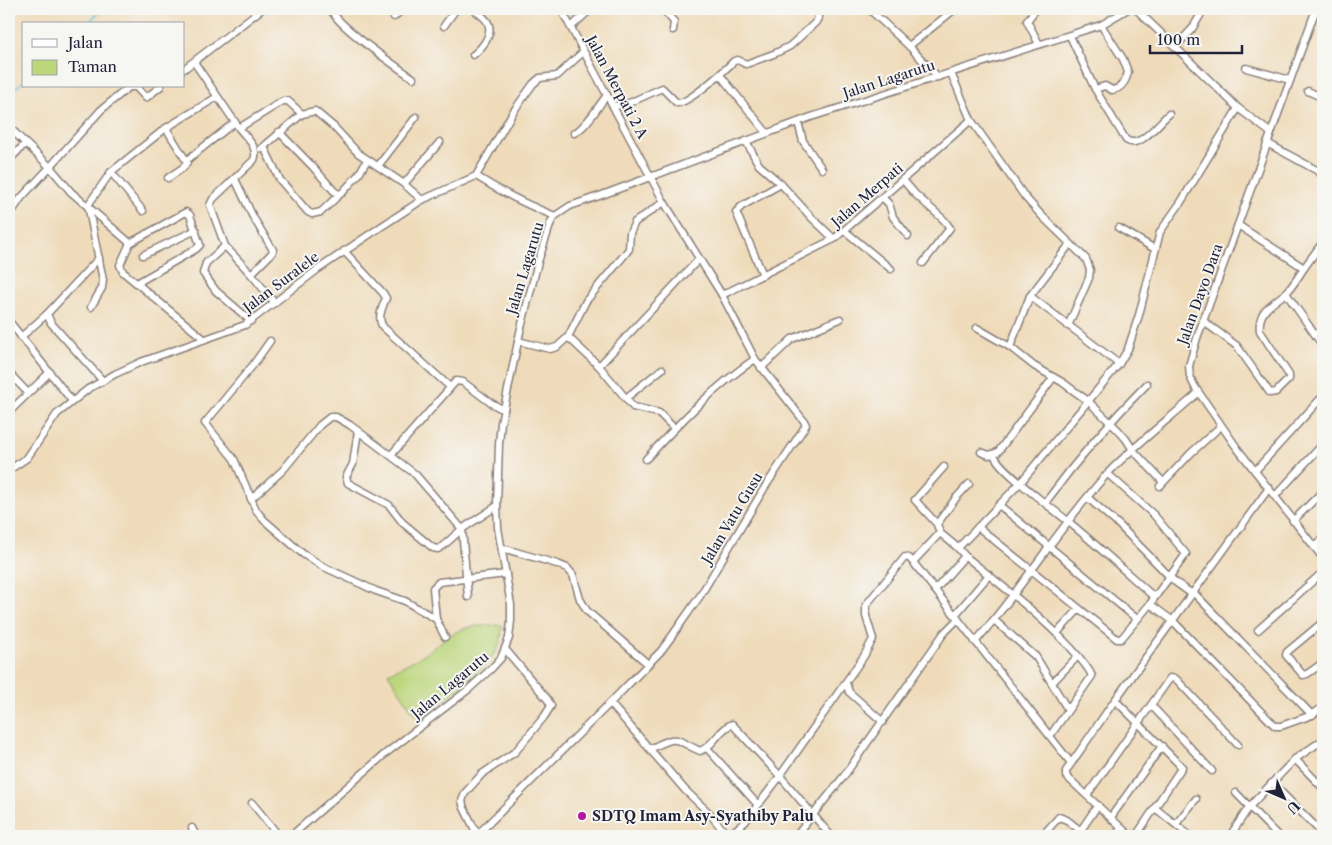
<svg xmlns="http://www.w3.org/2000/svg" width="1332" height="845" viewBox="0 0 1332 845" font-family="'Libre Caslon Text',serif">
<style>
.green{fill:#bcd67b;stroke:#6f7c5b}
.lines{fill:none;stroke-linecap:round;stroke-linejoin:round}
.stream{stroke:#62c1e0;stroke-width:2}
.minor-casing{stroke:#887e7a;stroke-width:9}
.minor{stroke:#fff;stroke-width:6}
.poi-dot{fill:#b5179e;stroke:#f6f6f2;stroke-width:2}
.labels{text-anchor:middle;stroke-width:4;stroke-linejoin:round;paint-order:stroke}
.street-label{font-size:14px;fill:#22223b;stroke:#f6f6f2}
.poi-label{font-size:14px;font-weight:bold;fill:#22223b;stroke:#f6f6f2;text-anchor:start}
</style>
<rect width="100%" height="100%" fill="#f6f6f2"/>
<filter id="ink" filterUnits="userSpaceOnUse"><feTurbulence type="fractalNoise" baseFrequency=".02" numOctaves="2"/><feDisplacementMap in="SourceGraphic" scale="10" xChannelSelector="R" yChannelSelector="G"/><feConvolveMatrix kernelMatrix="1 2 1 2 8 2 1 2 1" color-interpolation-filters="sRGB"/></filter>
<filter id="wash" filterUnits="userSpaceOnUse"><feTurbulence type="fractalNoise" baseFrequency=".0096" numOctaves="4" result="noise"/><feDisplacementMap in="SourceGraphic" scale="20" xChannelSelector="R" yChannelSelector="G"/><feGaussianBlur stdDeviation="1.12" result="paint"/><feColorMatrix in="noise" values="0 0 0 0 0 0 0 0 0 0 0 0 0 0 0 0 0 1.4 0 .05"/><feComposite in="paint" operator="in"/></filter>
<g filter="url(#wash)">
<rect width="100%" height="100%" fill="#efdbba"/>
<path class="green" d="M502,625C502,635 501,645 494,654C477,678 442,701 418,720L388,673C400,667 412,662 423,655C439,644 450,632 470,627C480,625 492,626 502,625Z"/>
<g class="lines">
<g class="stream">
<polyline points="87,24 102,9"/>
<polyline points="9,94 24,81"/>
</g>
</g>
</g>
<g filter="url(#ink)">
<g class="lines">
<g class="minor-casing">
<g id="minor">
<path d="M331,9C335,24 397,67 413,78"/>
<polyline points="663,9 674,22 673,30"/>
<polyline points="869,9 909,46 938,77"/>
<polyline points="1036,9 1027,21 1039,44"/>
<polyline points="1136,9 1238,108 1271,133"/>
<polyline points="1316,9 1197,338 1189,366 1190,377 1195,387 1237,448 1323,558"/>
<polyline points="394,17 403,9"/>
<polyline points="444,26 456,9"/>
<polyline points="571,27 591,9"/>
<path d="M1070,36L1095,89L1126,140C1140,150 1159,122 1169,114"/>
<polyline points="909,46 955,9"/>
<polyline points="1176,46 1192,29 1204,9"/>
<path d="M473,55C482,48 496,32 486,20C483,16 477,12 473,9"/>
<polyline points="194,62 239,128 283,101 288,101 302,114 315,111 334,127 358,153 404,184 422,200"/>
<polyline points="1246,68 1290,80"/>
<polyline points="184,69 262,9"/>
<polyline points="720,75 767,133"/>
<path d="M1095,89L1105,86L1112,90C1121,89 1126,81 1128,72L1123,59L1101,25"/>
<polyline points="1308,91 1323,98"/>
<path d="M613,106L627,104L662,88L677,103C688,104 725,70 734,61L738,60L746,64L776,53L790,46L816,22L818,18L816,9"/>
<polyline points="971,120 1025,197 1041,215 1086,259 1090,270 1089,278 1068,326"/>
<polyline points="798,122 803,141 822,169"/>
<polyline points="166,128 187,162 184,167 168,178"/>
<path d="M239,128C247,139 259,147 254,160L213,199L210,205L225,246L251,274L275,303"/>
<polyline points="12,130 50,167 71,192 130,243 120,265 123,272 204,339"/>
<polyline points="279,132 313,167 334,191 339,194 342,193 359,174 367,160"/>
<path d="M574,133C585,129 599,105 607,95"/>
<polyline points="746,141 759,165 781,184 811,217 834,239"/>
<polyline points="1267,143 1318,171 1323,176"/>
<polyline points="264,147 280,180 308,212 312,214 321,212 340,194"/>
<polyline points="261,149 302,114"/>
<polyline points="9,160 25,144"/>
<polyline points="187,160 235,122"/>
<polyline points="378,166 416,117"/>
<polyline points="111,172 143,211"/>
<polyline points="476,176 513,112 533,84 540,78 557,76 583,52"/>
<path d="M476,176C501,192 527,205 555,216"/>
<polyline points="235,179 253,217 273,250 272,253 251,274"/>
<polyline points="903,180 915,194 944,220 950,228 923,263"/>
<polyline points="404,184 440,142"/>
<polyline points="883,198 889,204 893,217 908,236"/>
<polyline points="9,216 21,198 50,167 101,110 129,87 136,87 146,98 161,86"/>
<polyline points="1119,228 1155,249"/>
<polyline points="845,231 891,269"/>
<polyline points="130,243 186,212 190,215 200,245 196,249 137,283"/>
<polyline points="225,246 206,263 203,273 216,291 251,321"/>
<path d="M344,251L383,293L386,298C382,308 377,318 383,327L450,387"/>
<polyline points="143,255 196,230"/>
<polyline points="99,258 47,314 51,323 103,381"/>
<polyline points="1304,268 1323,242"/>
<polyline points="763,275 736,212 742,206 781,184"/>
<polyline points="1286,293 1323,346"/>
<polyline points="722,295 834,239 971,120 951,73"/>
<polyline points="1030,296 1119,364"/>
<polyline points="91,307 102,288 103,280 88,205 111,172 166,128 217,97"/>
<polyline points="9,321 72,401"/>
<path d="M1203,321L1237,346L1270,393L1276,392L1289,379V375L1260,331C1257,309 1275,303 1288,291C1294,284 1299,276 1304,268L1238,225"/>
<polyline points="977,328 1010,347 1034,366 1062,382 1088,401 1118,430 1126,439 1133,450 1163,482"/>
<polyline points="21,337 47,314"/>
<polyline points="568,337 599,366"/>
<polyline points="270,341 253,365 205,423 234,459 256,510 264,520 303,554 322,566 376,591 405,601 436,619"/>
<polyline points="518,341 550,349 557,347 568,337 586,301 626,253 629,249 630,233 635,222 664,202"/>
<polyline points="1010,347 1030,296 1070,244"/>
<polyline points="761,368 792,339 840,319"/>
<polyline points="9,373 28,393"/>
<polyline points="626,398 662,369"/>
<polyline points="9,412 50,372"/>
<polyline points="674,428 659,413 633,407 599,366 699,259"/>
<polyline points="358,431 353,464 346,477 348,483 389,505 403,523 433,548 438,549 443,546 462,529 497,506"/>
<polyline points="981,452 989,455 998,452 1053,378"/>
<path d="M994,454C997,469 1055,510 1070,523C1099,547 1126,572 1154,597"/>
<polyline points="391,455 456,381 463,382 491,403 504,410"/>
<path d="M646,459C680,422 714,387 755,359"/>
<polyline points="9,470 27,458 57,414 88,389 115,374 141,362 245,325 317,270 382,226 422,200 476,176"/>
<polyline points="1255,471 1323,396"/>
<polyline points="1160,486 1191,453 1221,426"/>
<polyline points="1276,495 1323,444"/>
<polyline points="1088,498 1119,525 1174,581 1192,594"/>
<polyline points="251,499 283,470 320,425 330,417 336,417 350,425 415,474 462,529 468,597"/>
<path d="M1045,503C1076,461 1110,421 1147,384"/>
<polyline points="999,505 1137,619"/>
<polyline points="1293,521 1323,491"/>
<polyline points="937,524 915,500 944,467"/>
<polyline points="978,527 1117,639 1121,639 1150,604 1186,554 1154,515 1108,474"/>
<polyline points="1314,547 1323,539"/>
<polyline points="502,548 557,564 567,568 573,575 580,599 587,611 648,664"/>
<polyline points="958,548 940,533 937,524 956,498 969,484"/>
<polyline points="965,556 935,590 1071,763"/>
<polyline points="913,562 940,533"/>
<polyline points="1193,592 1312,715 1323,707"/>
<polyline points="1150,604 1173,621 1275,726 1281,726 1312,715"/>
<polyline points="955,615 989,575"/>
<polyline points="994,620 1036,657 1068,710"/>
<polyline points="1323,622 1287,652 1286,655 1303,675 1307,674 1323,663"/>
<polyline points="1258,630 1323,572"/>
<polyline points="1057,633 1079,609"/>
<polyline points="445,637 436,619 433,588 439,582 506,574"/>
<path d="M975,642C1022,589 1059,527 1107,474C1135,445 1168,420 1198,393"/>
<polyline points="846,683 849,692 883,722"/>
<polyline points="1052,683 1078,656"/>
<polyline points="1115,700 1182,767 1136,836"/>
<polyline points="610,703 685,790 709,813 728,836"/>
<path d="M1050,736L1092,676C1088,666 1078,656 1071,648C1039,614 1001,585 965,556L958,548L1021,482L1119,364L1128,349L1139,315L1160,232L1181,202L1238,108"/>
<polyline points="707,748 758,805"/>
<path d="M650,749C680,734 673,739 700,751C714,746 718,730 732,724L780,776L831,836"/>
<polyline points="1295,759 1323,788"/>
<polyline points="1212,771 1151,705 1170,678 1176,679 1238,745"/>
<polyline points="1272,783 1323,834"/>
<polyline points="1236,793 1278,836"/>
<polyline points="1087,795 1151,705"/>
<polyline points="252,803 279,836"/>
<polyline points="1155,808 1190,836"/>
<polyline points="1111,817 1162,746"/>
<polyline points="1176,824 1196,799"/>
<polyline points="192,828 196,836"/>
<polyline points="291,836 385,754 469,689 491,669 501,658 509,638 511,621 511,605 498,528 497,506 499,444 501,423 520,332 538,262 551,222 555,216 570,206 602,195 811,117 1101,25 1128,9"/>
<polyline points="476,836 610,703 661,651 672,636 700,596 765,487 806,425 804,421 755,359 722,295 664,202 561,9"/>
<polyline points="478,836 464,808 462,801 465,793 482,774 515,752 544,717 551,706 548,700 505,649"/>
<polyline points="728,836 745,822 775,783 864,656 873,639 866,616 866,605 905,557 909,558 913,562 935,590"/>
<polyline points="796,836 844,776 944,633 958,619"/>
<polyline points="1042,836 1059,817 1067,820 1081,831"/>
<polyline points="1077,836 1098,805"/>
<polyline points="1116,836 1121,828"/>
<polyline points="1130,836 1066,776 1066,771 1115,700 1269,488"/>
<polyline points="1230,836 1249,807 1295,759 1323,740"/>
</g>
</g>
<use href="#minor" class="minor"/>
</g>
</g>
<circle class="poi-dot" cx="582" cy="816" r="5"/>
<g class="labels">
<g class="street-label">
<text transform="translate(889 79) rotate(-18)" y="5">Jalan Lagarutu</text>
<text transform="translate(617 87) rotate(62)" y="5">Jalan Merpati 2 A</text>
<text transform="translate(867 195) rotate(-41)" y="5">Jalan Merpati</text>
<text transform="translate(525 268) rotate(-73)" y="5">Jalan Lagarutu</text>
<text transform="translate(281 282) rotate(-37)" y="5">Jalan Suralele</text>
<text transform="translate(1200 294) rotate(-70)" y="5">Jalan Dayo Dara</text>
<text transform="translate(732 518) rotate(-59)" y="5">Jalan Vatu Gusu</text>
<text transform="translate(450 685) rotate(-40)" y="5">Jalan Lagarutu</text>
</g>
<g class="poi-label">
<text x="592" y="821">SDTQ Imam Asy-Syathiby Palu</text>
</g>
</g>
<rect width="1332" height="845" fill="none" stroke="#f6f6f2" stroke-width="30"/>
<rect x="22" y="22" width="162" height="65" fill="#f6f6f2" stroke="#a1a1a9"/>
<rect x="32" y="39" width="25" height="8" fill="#ffffff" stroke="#a1a1a9"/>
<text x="68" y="48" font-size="15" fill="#22223b">Jalan</text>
<rect x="32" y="60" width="25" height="15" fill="#bcd67b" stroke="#a1a1a9"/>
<text x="68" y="72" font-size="15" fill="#22223b">Taman</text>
<g transform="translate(1284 798) rotate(135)" stroke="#f6f6f2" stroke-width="4" paint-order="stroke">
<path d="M0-4L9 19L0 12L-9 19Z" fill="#22223b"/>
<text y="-8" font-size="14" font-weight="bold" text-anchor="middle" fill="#22223b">U</text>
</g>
<path d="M1150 45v8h92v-8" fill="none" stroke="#22223b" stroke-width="2.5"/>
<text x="1157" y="45" font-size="15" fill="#22223b" stroke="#f6f6f2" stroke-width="4" paint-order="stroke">100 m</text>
</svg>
